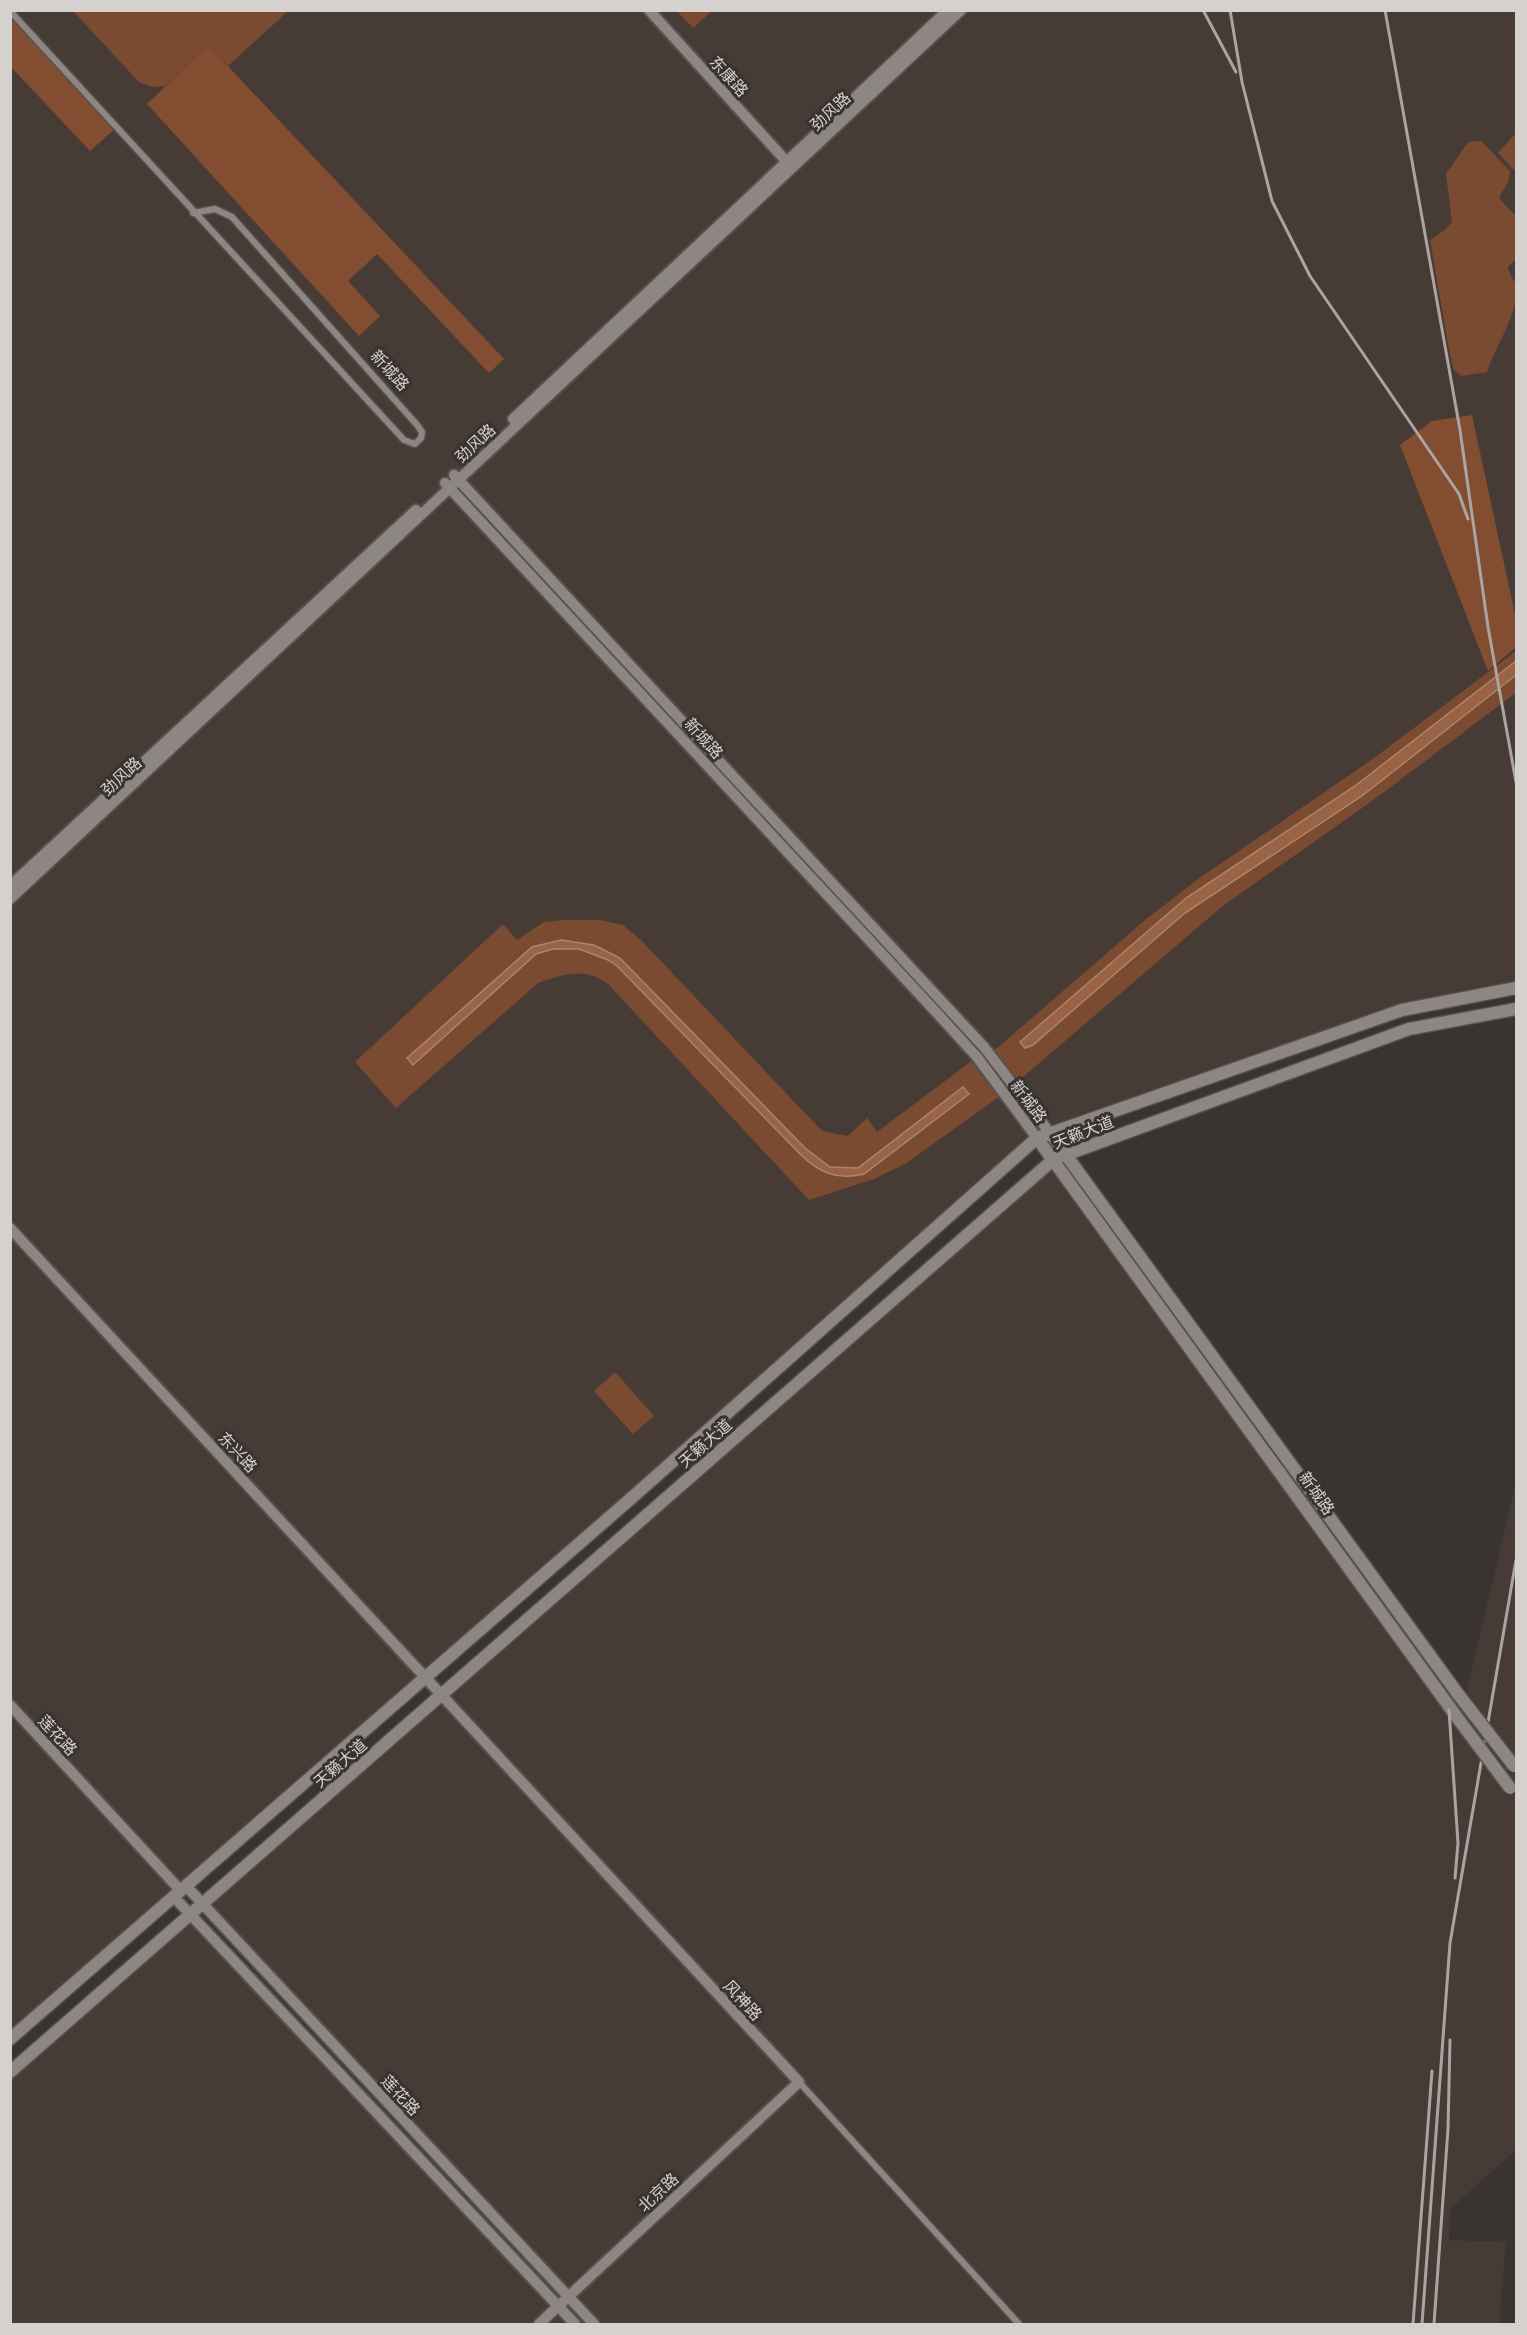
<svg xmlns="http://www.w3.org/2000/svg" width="1527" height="2335" viewBox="0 0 1527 2335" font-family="Helvetica,'Noto Sans SC',sans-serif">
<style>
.built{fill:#473b36}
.green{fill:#7a4a31}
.forest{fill:#834d31}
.water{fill:#9b6346;stroke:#ac846f;stroke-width:1.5}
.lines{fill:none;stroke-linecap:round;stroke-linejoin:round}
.minor-casing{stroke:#565250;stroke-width:9}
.tertiary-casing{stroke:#565250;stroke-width:14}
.secondary-casing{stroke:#565250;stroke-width:15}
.minor{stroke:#8d8683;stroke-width:6}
.tertiary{stroke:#8d8683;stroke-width:10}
.secondary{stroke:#8d8683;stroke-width:12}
.rail{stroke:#aaa5a3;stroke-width:3}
.secondary-bridge-casing{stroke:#565250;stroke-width:15;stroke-linecap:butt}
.secondary-bridge{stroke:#8d8683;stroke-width:12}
.labels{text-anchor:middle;stroke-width:6;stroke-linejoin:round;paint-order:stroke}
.street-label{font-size:16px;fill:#d5d1cf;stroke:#393331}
</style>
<rect width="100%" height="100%" fill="#393331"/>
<g class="built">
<polygon points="10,11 1516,11 1516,651 1507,659 1472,726 1516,693 1516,988 1402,1010 1037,1138 10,2040"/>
<polygon points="1054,1159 1460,1719 1516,1482 1516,2150 1450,2209 1449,2240 1506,2242 1499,2324 594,2324 202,1903"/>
<polygon points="191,1913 575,2324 11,2324 10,2072"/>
</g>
<g class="green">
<polygon points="73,11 288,11 228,66 208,45 165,86 152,87 139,82"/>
<polygon points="677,11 712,11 693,28"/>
<polygon points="1516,133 1516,172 1498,153"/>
<path d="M1481,141L1510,171L1509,180L1499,198L1516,216V259L1508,267C1509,276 1516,280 1516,288C1518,316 1495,346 1487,372L1461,376L1454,370L1450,356L1430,240L1446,229L1452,222L1446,174L1468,142Z"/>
<path d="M1516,651V693L1368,804L1224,905L1003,1094L905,1164L874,1179L809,1200L608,984C584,967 565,974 538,983L396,1108L355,1062L503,924L517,940L544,922L563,920H600L623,925L641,940L822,1131L848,1136L867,1118L877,1132L977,1057L981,1062L1145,920L1198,879L1374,758Z"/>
<polygon points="615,1372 654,1416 633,1434 594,1391"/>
</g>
<g class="forest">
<polygon points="11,11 117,127 90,151 11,67"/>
<polygon points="208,45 504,359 489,373 377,254 348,281 380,316 359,336 147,104"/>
<polygon points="1472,415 1516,619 1516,647 1488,671 1400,445 1432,421"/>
</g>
<g class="water">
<polygon points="1516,661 1516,675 1362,796 1185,913 1033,1045 1025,1048 1020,1042 1186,898 1355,786"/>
<path d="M561,940L594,945L620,958L805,1148L830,1167L858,1168L963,1087L969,1094L864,1174C836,1181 818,1172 799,1153L617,966L608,960L579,949H553L536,954L413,1065L407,1058L532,947Z"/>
</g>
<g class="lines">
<g class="minor-casing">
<g id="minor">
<polyline points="10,11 404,440 415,444 421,438 422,432 418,426 232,217 215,209 193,213"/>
<polyline points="799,2082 1019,2324"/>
</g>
</g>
<g class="tertiary-casing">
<g id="tertiary">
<polyline points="649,10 786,161"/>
<polyline points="513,419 948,10"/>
<polyline points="454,475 984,1047 1050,1133"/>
<polyline points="445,483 936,1012 977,1057 1037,1138"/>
<polyline points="10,886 416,510"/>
<polyline points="10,899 961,10"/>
<polyline points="10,1228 799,2082 539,2324"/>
<polyline points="10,1705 181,1891"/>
<polyline points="186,1886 594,2324"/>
<polyline points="174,1897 575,2324"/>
</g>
</g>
<g class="secondary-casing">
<g id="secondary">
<polyline points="1050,1133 1458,1694"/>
<polyline points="1037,1138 1459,1720"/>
<polyline points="10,2039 636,1494 1037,1138 1402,1010 1516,988"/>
<polyline points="10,2072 1054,1159 1409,1029 1516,1009"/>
</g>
</g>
<use href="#minor" class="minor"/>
<use href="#tertiary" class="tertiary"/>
<use href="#secondary" class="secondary"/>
<g class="rail">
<polyline points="1203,10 1236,72"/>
<polyline points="1230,10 1242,82 1272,201 1310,276 1459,494 1468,519"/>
<polyline points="1385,10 1460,430 1488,627 1516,782"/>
<polyline points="1449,1710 1458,1843 1455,1878"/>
<polyline points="1413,2324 1432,2071"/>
<polyline points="1422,2324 1450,1943 1516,1560"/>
<polyline points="1434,2324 1448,2129 1450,2040"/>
</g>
<g class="secondary-bridge-casing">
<g id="secondary-bridge">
<polyline points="1458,1694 1514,1766"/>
<polyline points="1459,1720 1510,1788"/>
</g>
</g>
<use href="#secondary-bridge" class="secondary-bridge"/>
</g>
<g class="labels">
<g class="street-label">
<text transform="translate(729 76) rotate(48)" y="6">东康路</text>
<text transform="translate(830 111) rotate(-43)" y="6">劲风路</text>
<text transform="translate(390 370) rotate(48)" y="6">新城路</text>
<text transform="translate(475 443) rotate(-43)" y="6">劲风路</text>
<text transform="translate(704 738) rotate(48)" y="6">新城路</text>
<text transform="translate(121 776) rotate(-43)" y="6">劲风路</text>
<text transform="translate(1029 1101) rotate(53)" y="6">新城路</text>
<text transform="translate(1083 1132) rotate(-21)" y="6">天籁大道</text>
<text transform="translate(705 1443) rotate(-41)" y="6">天籁大道</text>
<text transform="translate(238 1452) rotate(47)" y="6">东兴路</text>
<text transform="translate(1317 1493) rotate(55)" y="6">新城路</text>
<text transform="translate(58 1735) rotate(47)" y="6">莲花路</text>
<text transform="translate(340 1763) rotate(-41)" y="6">天籁大道</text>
<text transform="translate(743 2000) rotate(47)" y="6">风神路</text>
<text transform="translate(401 2095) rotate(47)" y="6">莲花路</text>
<text transform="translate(658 2192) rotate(-43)" y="6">北京路</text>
</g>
</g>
<rect width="1527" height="2335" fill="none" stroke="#d5d1cf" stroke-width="24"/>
</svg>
